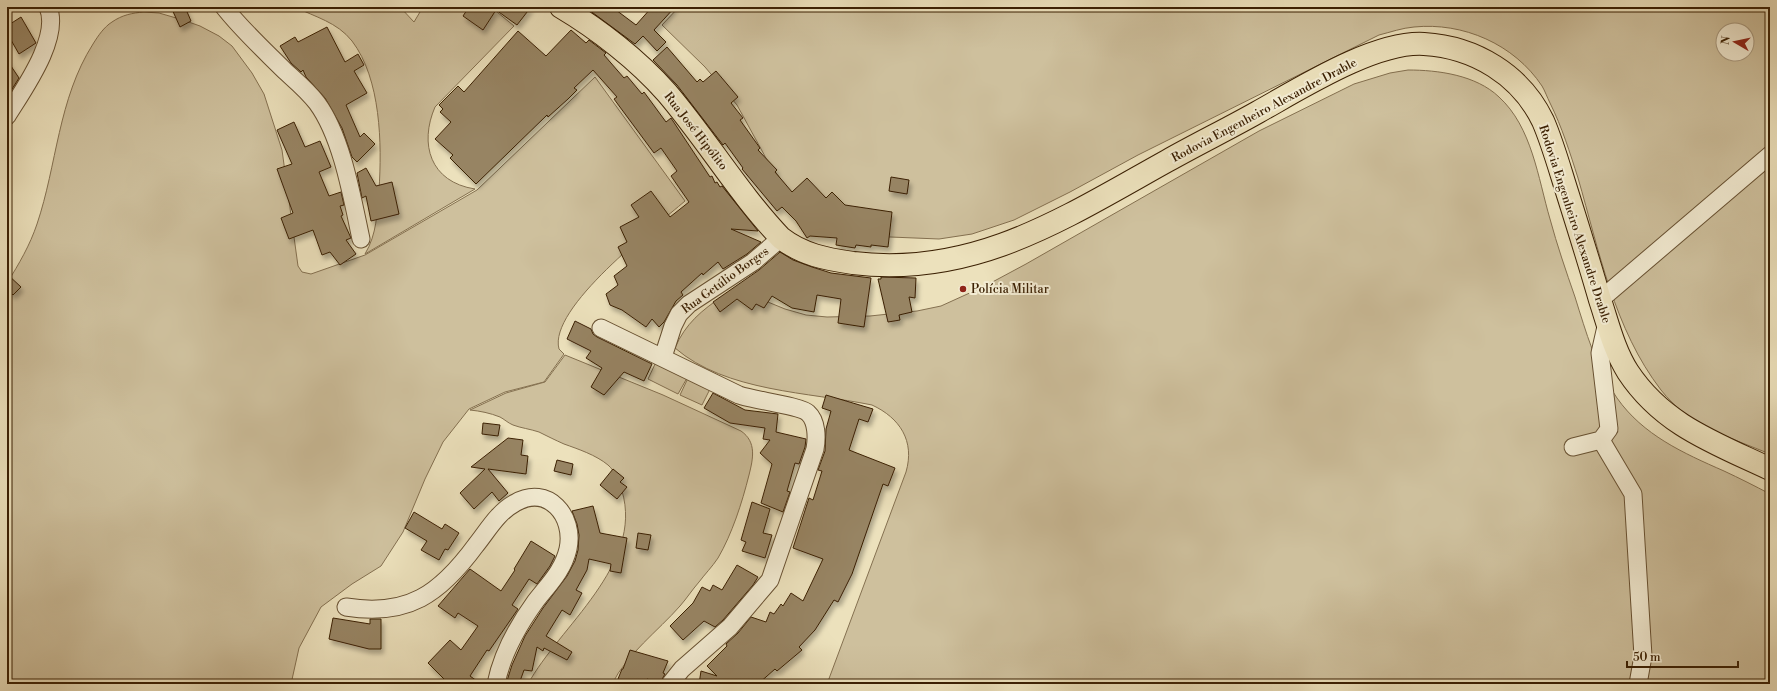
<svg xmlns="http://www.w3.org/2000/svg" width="1777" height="691" viewBox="0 0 1777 691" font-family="'Libre Bodoni',serif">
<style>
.green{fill:#cec09d;stroke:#847050;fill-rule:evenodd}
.building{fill:#978463;stroke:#3b2003;filter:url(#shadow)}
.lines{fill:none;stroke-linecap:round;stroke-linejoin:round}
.street-casing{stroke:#675031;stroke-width:19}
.primary-casing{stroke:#3b2003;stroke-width:24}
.street{stroke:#f3ecd3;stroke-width:17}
.primary{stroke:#ece1bc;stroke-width:22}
.poi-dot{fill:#8f2418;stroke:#f3ecd3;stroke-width:1.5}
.labels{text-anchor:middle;stroke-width:4;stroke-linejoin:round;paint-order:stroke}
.street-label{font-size:12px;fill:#3b2003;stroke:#f3ecd3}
.poi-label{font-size:12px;fill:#3b2003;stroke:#f3ecd3;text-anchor:start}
</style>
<defs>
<filter id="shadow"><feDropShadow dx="2.5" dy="4.5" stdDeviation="2" flood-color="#0004"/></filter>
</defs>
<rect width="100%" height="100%" fill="#ece1bc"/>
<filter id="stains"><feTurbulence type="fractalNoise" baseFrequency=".005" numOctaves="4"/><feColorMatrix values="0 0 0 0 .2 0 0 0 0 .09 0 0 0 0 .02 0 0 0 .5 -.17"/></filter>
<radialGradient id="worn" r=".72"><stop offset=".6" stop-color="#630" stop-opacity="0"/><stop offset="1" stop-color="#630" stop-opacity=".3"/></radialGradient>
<g class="green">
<path d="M295,7H400L414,22L423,7H491L514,26L435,107C419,144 430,182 475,189L365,254C377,234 377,213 379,190C382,144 381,79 352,41C337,22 315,17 295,7Z"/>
<path d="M679,7H1770V454C1731,438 1688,425 1661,390C1614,329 1599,250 1578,178C1570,153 1562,127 1550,103C1547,97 1545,91 1542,86C1514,44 1463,22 1414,27C1402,28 1391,32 1379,35L1138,155L1070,192L1014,220L972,234L939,239L866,236L791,194L767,160L737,105L705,67L662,25ZM1723,30H1747V54H1723Z"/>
<path d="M144,12L159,13L183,20L200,26L219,36L232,46L252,73L264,94L282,150L298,266L302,272L311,274L365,255L477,190L595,77L685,201C655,227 548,308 559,349L564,354L544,382L505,392L469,409L443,442L425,479L403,532L381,566L352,584L321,607L299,648L291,684H7V283C19,264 30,245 37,224C57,165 58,99 93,44C98,36 104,27 112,22C122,15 132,13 144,12Z"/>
<path d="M1408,70C1438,70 1476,75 1499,97C1532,127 1538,178 1550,219C1557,245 1566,271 1575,297C1586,332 1596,368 1617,398C1643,435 1683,453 1724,471C1739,478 1755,486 1770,494V684H827L906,472C915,441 900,418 872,405C809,392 726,392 675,348C685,324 702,310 723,296L763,300L785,309L806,315L827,317L870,316L917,311L941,306L985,286L1026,264L1259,131L1354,84L1390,73Z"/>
<path d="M565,355L663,395L741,431C757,442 753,459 749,475C742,503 732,534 718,558C712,567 705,574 699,582C692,590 687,598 680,606C658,631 627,654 612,684H528C559,627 644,565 622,491C619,482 616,472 608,465C596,455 578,449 564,444C555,440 547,436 539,432C530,429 521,428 513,425C508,423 504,419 500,417C490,413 480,411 470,410L506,393L545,382Z"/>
<polygon points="656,362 687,378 678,394 648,379"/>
<polygon points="688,378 710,389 702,405 680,395"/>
</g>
<g class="building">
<polygon points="171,7 185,7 191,21 180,27"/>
<polygon points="469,7 531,7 517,25 496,10 483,30 463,16"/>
<polygon points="585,7 612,7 636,25 652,7 675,7 654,30 666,42 657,51 643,36 635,44"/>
<polygon points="21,17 36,43 19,54 7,33 7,26"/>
<polygon points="327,27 345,62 358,54 364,65 354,71 367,93 346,105 360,137 364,133 375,144 357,162 352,157 342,128 325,98 306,77 303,70 301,72 291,63 280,46 295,37 298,42"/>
<polygon points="571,30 586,43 589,40 606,53 604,55 624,78 627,76 642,94 644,92 666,122 671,118 710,177 712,176 715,183 717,182 720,187 722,186 758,231 731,229 761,242 747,254 723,269 718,262 703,275 702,273 681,292 683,295 676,301 664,322 659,327 652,319 646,327 622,310 610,305 606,294 618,285 614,276 627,266 618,247 627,242 620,227 639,217 631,205 651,191 670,217 689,202 671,176 677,171 661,148 654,153 614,99 617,97 593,70 574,88 577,90 568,99 548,117 547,115 476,184 450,158 453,155 435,139 451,122 440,112 443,109 439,105 458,86 464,92 518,31 546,56"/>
<polygon points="667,47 697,82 700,79 703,82 716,71 738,97 731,103 743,118 740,120 760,148 758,150 777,170 775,172 792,192 807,178 826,198 832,192 845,205 892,212 888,247 871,245 871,247 856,245 855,248 836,245 837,238 810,236 807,238 796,221 782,207 777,211 742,169 743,168 725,143 723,145 677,85 653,60"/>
<polygon points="7,60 19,78 7,97"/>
<polygon points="294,122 305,147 320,141 331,167 319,172 329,196 341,192 344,205 340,206 343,215 341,216 351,238 346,240 356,254 340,265 330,252 322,255 313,230 289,239 281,218 293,213 277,169 292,164 277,130"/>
<polygon points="366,168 376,186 392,182 399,214 371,221 366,196 362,198 357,173"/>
<polygon points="891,177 909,180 907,194 889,191"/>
<polygon points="780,252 793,260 812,267 831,273 871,278 864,327 838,323 841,299 817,295 814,312 792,308 772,296 764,308 756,304 752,310 737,299 720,312 713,302 759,270"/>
<polygon points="7,274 21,287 13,295 7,289"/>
<polygon points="881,277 916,278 915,298 909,297 912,312 899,315 900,320 888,322 878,279 881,279"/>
<polygon points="575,321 591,329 593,334 597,337 652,364 644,381 624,372 604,395 591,387 602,368 586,358 591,351 567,339"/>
<polygon points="713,393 745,410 778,414 776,432 806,439 805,447 799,464 795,463 787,491 790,492 783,512 761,503 772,464 760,453 770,440 763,439 765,428 730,423 704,408"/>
<polygon points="826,395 873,409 868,422 859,419 849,450 895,468 888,486 883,484 852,574 838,602 834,600 815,630 799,647 802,650 777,671 775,669 758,684 699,684 701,671 717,676 707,666 727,646 726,644 738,633 751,617 766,622 770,612 774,614 781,604 783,606 791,593 803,601 823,559 793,548 809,498 813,500 822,471 818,470 825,451 826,429 831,411 822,408"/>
<polygon points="483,423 500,425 498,436 482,434"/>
<polygon points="508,438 523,440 521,455 528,456 526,474 488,469 508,493 499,501 492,492 474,509 460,493 485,469 471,467"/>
<polygon points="557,460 573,464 571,475 554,471"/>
<polygon points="613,469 624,478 620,482 627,487 617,499 600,485"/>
<polygon points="752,502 770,509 763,533 772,535 765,558 742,551 746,542 741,540"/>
<polygon points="593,506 600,533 627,538 621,573 610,571 611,564 589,559 587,570 576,590 582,593 570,615 562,610 546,636 572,652 567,660 544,648 543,651 537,647 532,671 524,670 519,684 506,684 512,665 525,636 543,608 567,576 575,561 578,550 579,535 577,524 572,511"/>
<polygon points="414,512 442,529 445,524 459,533 448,550 445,549 439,560 421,550 427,541 405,528"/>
<polygon points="638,533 651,535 648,550 636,548"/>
<polygon points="531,541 555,556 550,566 537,584 529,579 512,605 518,609 489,651 487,650 470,676 481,684 449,684 428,663 450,640 461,650 478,626 458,613 455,618 438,606 470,569 501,591 515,570 514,569"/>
<polygon points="737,565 758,577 753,585 723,620 715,627 704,621 683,640 670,626 693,603 702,587 710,591 713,585 722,590"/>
<polygon points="333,618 370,624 370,619 381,619 381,649 369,649 329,639"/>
<polygon points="630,650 668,661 663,673 665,674 660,683 647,679 645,684 616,684 622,669 623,669"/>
</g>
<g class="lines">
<g class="street-casing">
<g id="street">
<path d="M224,7C242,30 264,50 285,71C296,81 308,91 317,103C342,137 352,197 361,239"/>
<path d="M7,116C23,90 61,38 48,7"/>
<polyline points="1600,300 1770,155"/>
<path d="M601,328L739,395C753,400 801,406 808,413C817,421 817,438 815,449L770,580L730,627L682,669L670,684"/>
<polyline points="663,357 673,326 679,314 689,304 753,262 781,238"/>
<polyline points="1601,440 1633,494 1643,656 1638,684"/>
<polyline points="1573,447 1601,440 1609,429 1600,353 1607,322"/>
<path d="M346,607C408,617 440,594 476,545C488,530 498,512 515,503C548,484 575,516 568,549C563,571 548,585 535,602C517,627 502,654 496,684"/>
</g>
</g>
<g class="primary-casing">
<path id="primary" d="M561,7C598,29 638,60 667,93C707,140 739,194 781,238C803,255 826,259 853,263C975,278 1066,217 1167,161C1197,144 1228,129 1258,112C1301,88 1375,41 1424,44C1475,47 1521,75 1543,121C1553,144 1560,170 1568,195C1579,230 1590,265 1600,300C1608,324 1614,350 1628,372C1663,425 1715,443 1770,469"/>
</g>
<use href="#street" class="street"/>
<use href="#primary" class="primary"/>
</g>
<circle class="poi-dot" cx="963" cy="289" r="4"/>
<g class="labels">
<g class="street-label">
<text transform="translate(1264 110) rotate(-28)" y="4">Rodovia Engenheiro Alexandre Drable</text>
<text transform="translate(696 131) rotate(52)" y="4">Rua José Hipólito</text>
<text transform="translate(1575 224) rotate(72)" y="4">Rodovia Engenheiro Alexandre Drable</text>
<text transform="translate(725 280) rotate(-36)" y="4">Rua Getúlio Borges</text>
</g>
<g class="poi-label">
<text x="971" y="293">Polícia Militar</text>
</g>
</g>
<rect width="1777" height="691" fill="none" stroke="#ece1bc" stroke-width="24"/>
<rect x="8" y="8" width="1761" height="675" fill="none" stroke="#3b2003" stroke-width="2"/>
<rect x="12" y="12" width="1753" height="667" fill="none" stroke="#3b2003"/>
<g transform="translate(1735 42) rotate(279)"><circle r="19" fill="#f3ecd3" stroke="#a99a80"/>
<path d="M0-3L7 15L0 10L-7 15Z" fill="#8f2418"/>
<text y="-6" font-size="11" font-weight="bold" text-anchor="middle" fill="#3b2003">N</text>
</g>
<path d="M1627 661v6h111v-6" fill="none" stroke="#3b2003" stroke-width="2"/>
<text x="1633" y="661" font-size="12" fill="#3b2003" stroke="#f3ecd3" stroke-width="3" paint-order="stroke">50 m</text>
<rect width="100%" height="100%" filter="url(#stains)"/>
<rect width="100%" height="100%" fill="url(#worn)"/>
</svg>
